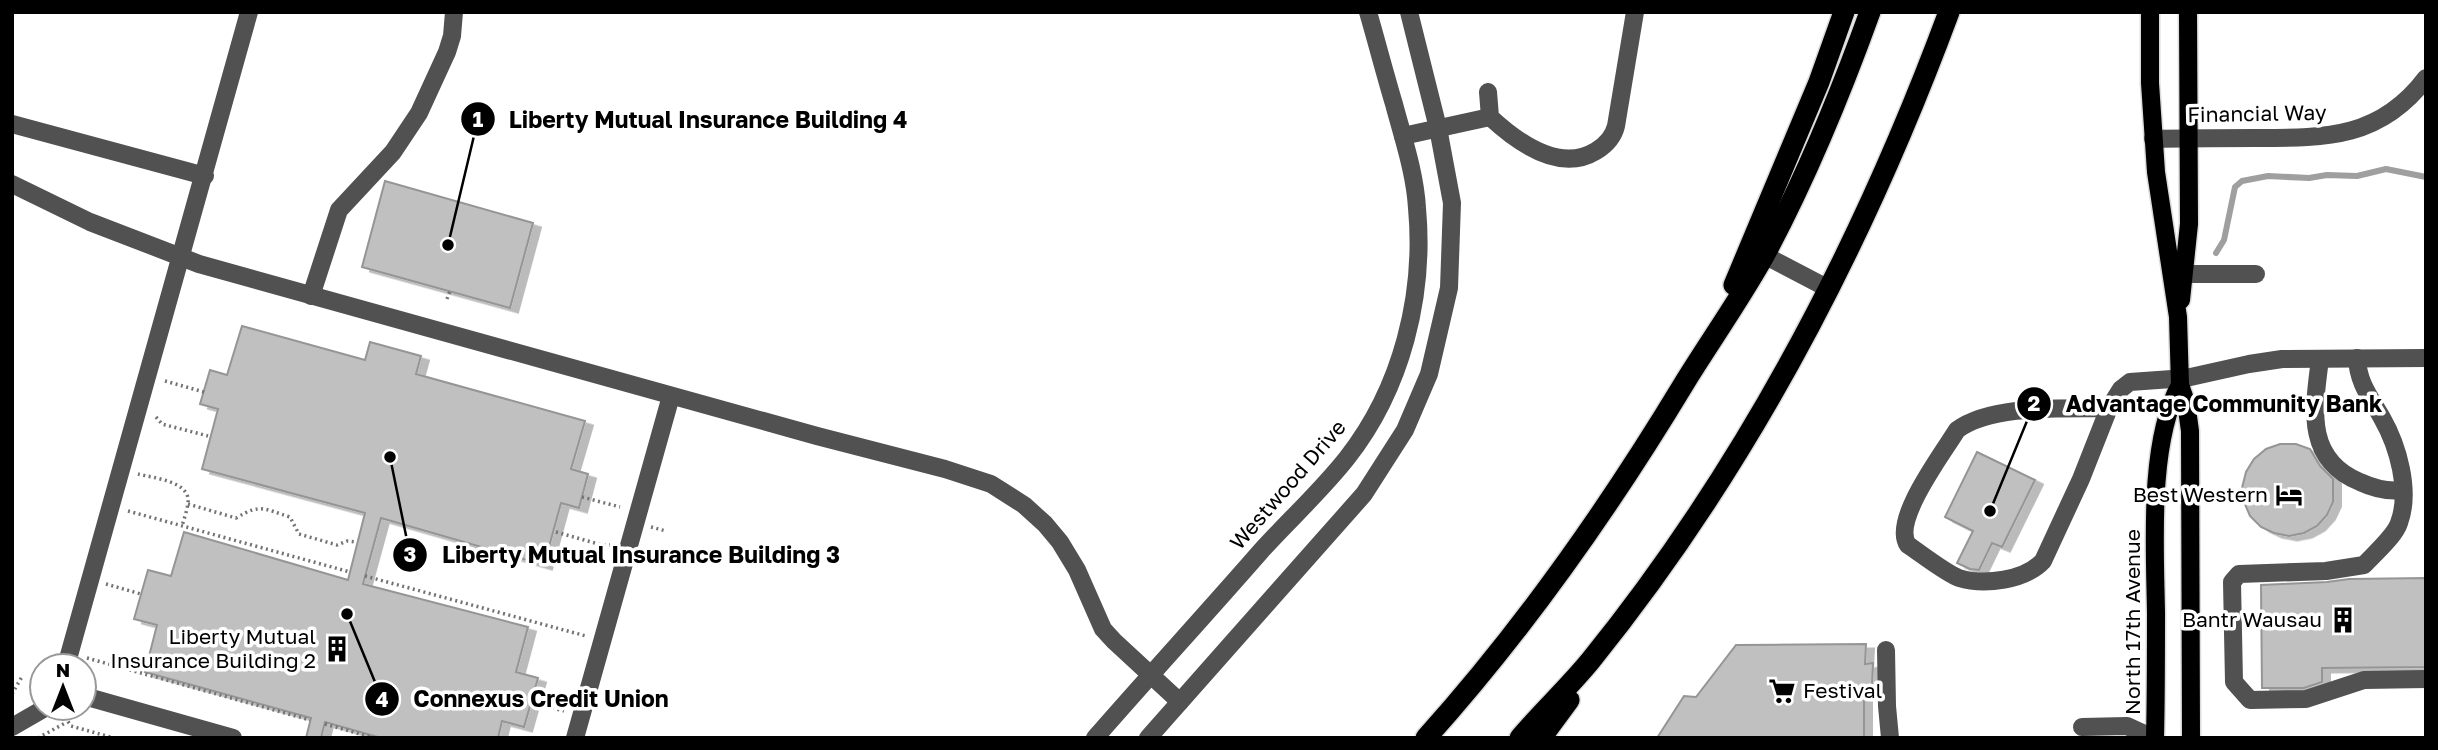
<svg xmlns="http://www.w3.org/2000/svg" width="2438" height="750" viewBox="0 0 2438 750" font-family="'Golos Text',sans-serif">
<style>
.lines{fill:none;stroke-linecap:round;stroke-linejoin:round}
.stream{stroke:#9f9f9f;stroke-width:6}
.building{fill:#c0c0c0;stroke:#959595;stroke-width:2;filter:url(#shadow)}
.major-casing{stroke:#dbdbdb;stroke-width:21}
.highway-casing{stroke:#dbdbdb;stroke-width:24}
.path{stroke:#737373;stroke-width:3.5;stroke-dasharray:2 3.5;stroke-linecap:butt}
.minor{stroke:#515151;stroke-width:18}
.major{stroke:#000;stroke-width:18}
.highway{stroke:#000;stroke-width:21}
.labels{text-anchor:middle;stroke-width:7;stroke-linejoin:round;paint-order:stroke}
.street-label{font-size:21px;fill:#000;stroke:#fff}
.poi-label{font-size:21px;fill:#000;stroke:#fff;text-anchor:end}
.leader{fill:none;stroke:#000;stroke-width:2.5}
.callout-dot{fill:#000;stroke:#fff;stroke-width:2.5}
.mark-label{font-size:21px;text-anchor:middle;font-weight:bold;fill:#fff}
.callout-label{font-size:23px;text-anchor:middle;font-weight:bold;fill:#000;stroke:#fff;stroke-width:7;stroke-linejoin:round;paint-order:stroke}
</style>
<defs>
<filter id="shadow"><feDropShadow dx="8" dy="4.5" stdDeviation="0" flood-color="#0004"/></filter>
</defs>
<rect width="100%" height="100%" fill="#fff"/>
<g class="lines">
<polyline class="stream" points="2216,253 2224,240 2235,187 2242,181 2268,176 2309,178 2327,175 2357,176 2386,169 2426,177"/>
</g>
<g class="building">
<polygon points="385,181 533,223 510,308 362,267"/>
<polygon points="242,326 365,360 370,342 421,356 416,374 585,421 571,469 588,474 579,508 561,503 544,565 381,518 363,584 528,627 516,672 538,678 524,727 502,721 498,738 381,738 325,722 321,738 306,738 311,718 145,672 157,625 134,619 148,570 171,576 184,532 348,580 365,513 202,469 218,409 200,404 210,370 227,375"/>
<polygon points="2280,444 2296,444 2310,449 2320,466 2333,479 2333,502 2327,515 2317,526 2304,533 2289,536 2274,533 2261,527 2250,516 2244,502 2242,488 2246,472 2254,459 2266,449"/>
<polygon points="1977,452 2035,480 2002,547 1992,543 1979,570 1970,569 1957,563 1973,531 1945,517"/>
<polygon points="2426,578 2425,667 2322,668 2322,682 2304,688 2262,688 2261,585 2327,582 2349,579"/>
<polygon points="1866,644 1865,664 1873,663 1872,686 1864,685 1864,738 1657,738 1684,696 1696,697 1736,645"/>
</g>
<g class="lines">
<g class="major-casing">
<g id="major">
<polyline points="2150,12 2150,83 2156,172 2178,317 2180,385 2186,402 2190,431 2191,738"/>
<polyline points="2181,300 2189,224 2188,12"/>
<path d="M2155,738C2156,696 2156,655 2156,613C2155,548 2148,442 2180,385"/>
</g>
</g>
<g class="highway-casing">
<g id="highway">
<polyline points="1734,285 1819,82 1844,12"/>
<path d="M1426,738C1524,629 1609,508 1685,382C1711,340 1740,299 1764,256C1806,178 1840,95 1870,12"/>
<path d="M1520,738C1543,711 1569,687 1591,660C1747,467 1863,244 1949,12"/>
<polyline points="1541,738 1569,700"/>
</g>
</g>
<g class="path">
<polyline points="447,299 450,291"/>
<polyline points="165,381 204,392"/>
<polyline points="156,417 162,424 208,436"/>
<path d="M138,474C153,478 191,481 188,503C187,511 184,519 182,526"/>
<polyline points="582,497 620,507"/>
<path d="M188,504L236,518C261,503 264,509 290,517L299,534L337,545L347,541L356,542"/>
<polyline points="128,511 350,572"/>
<polyline points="651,527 666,531"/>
<polyline points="556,532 602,545 610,545"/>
<polyline points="365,576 586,636"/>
<polyline points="106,584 141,594"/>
<polyline points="87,658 310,720"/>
<polyline points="12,694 23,675"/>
<polyline points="531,702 564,711"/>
<polyline points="65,717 71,726 114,738"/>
<polyline points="325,724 374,738"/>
<polyline points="38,738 67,722"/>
</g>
<g class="minor">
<path d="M1488,92L1490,117C1517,142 1560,173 1596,151C1606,145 1613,138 1616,126L1635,12"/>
<polyline points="12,124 205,176"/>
<polyline points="1403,136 1490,117"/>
<path d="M2153,139C2187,138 2222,138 2256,138C2325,138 2380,139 2426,78"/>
<polyline points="12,184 90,222 199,264 817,436 945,469 991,484 1024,505 1045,524 1060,542 1077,570 1103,629 1114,641 1180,702"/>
<polyline points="1764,255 1829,289"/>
<polyline points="2184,274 2256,274"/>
<polyline points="311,296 339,210 393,152 419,113 447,52 452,36 454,12"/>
<path d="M2357,358C2358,383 2370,397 2382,418C2398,446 2411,491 2399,523C2395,536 2373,555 2364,565L2326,571L2239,574L2232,582L2234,682L2250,700L2306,699L2364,680L2426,679"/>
<path d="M2320,359C2314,407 2304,459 2360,482C2373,488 2388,492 2403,490"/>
<path d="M2109,408C2065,409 1992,404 1957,430C1943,453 1891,521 1908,545C1920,553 1947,574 1959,578C1985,586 2025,580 2043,561L2081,479L2109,408L2121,389L2130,382L2186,378L2249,364L2282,359L2426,358"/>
<polyline points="1886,650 1887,706 1890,738"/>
<polyline points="66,666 249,12"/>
<polyline points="84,696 233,738"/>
<polyline points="12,727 45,708"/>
<polyline points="2082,727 2127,726 2153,738"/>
<polyline points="575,738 671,396"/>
<path d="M1095,738C1150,675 1206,614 1261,551C1289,520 1321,491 1347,458C1402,388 1425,295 1417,208C1415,173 1403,138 1394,104C1385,74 1377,43 1368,12"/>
<polyline points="1148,738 1364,494 1405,430 1429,374 1449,288 1452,203 1438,128 1409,12"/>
</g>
<use href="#major" class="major"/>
<use href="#highway" class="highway"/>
</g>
<defs>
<g id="hotel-bare" transform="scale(2.1)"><path d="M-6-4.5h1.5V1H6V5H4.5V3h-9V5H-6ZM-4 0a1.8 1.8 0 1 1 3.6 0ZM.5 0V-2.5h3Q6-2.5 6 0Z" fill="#000" stroke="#fff" stroke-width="2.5" paint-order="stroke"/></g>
<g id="building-bare" transform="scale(2.1)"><path d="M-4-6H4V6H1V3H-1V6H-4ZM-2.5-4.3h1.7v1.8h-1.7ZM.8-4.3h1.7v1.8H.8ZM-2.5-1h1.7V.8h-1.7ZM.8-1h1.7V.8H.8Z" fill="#000" stroke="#fff" stroke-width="2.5" paint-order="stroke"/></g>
<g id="supermarket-bare" transform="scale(2.1)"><path d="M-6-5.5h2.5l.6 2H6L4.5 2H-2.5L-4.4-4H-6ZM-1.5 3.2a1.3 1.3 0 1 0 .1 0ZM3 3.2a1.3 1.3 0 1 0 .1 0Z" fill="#000" stroke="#fff" stroke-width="2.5" paint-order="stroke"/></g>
</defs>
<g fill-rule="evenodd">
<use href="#hotel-bare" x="2289" y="495"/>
<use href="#building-bare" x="2343" y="620"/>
<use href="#building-bare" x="337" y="649"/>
<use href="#supermarket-bare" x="1782" y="691"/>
</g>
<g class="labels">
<g class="street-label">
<text transform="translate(2257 114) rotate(-1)" y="7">Financial Way</text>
<text transform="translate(1288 485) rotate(-49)" y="7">Westwood Drive</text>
<text transform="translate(2133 622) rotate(-90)" y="7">North 17th Avenue</text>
</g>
<g class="poi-label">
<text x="2268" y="502">Best Western</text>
<text x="2322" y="627">Bantr Wausau</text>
<text x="316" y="644">Liberty Mutual<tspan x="316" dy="24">Insurance Building 2</tspan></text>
<text x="1803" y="698" text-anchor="start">Festival</text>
</g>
</g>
<path class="leader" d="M448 245L478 119M1990 511L2034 404M390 457L410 555M347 614L382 699"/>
<g class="callout-dot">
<circle cx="448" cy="245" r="7"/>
<circle cx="1990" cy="511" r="7"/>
<circle cx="390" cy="457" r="7"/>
<circle cx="347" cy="614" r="7"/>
<circle cx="478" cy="119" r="18"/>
<circle cx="2034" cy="404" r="18"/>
<circle cx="410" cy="555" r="18"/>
<circle cx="382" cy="699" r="18"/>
</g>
<g class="mark-label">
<text x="478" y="127">1</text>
<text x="2034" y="411">2</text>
<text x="410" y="562">3</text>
<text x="382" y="707">4</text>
</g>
<g class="callout-label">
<text x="708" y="128">Liberty Mutual Insurance Building 4</text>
<text x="2224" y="412">Advantage Community Bank</text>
<text x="641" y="563">Liberty Mutual Insurance Building 3</text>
<text x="541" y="707">Connexus Credit Union</text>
</g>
<rect width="2438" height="750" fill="none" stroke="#000000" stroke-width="28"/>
<g transform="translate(63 687)"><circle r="33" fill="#ffffff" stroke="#999999" stroke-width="2"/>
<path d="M0-5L12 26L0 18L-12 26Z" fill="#000000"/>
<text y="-10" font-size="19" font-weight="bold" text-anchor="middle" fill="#000000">N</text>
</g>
</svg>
